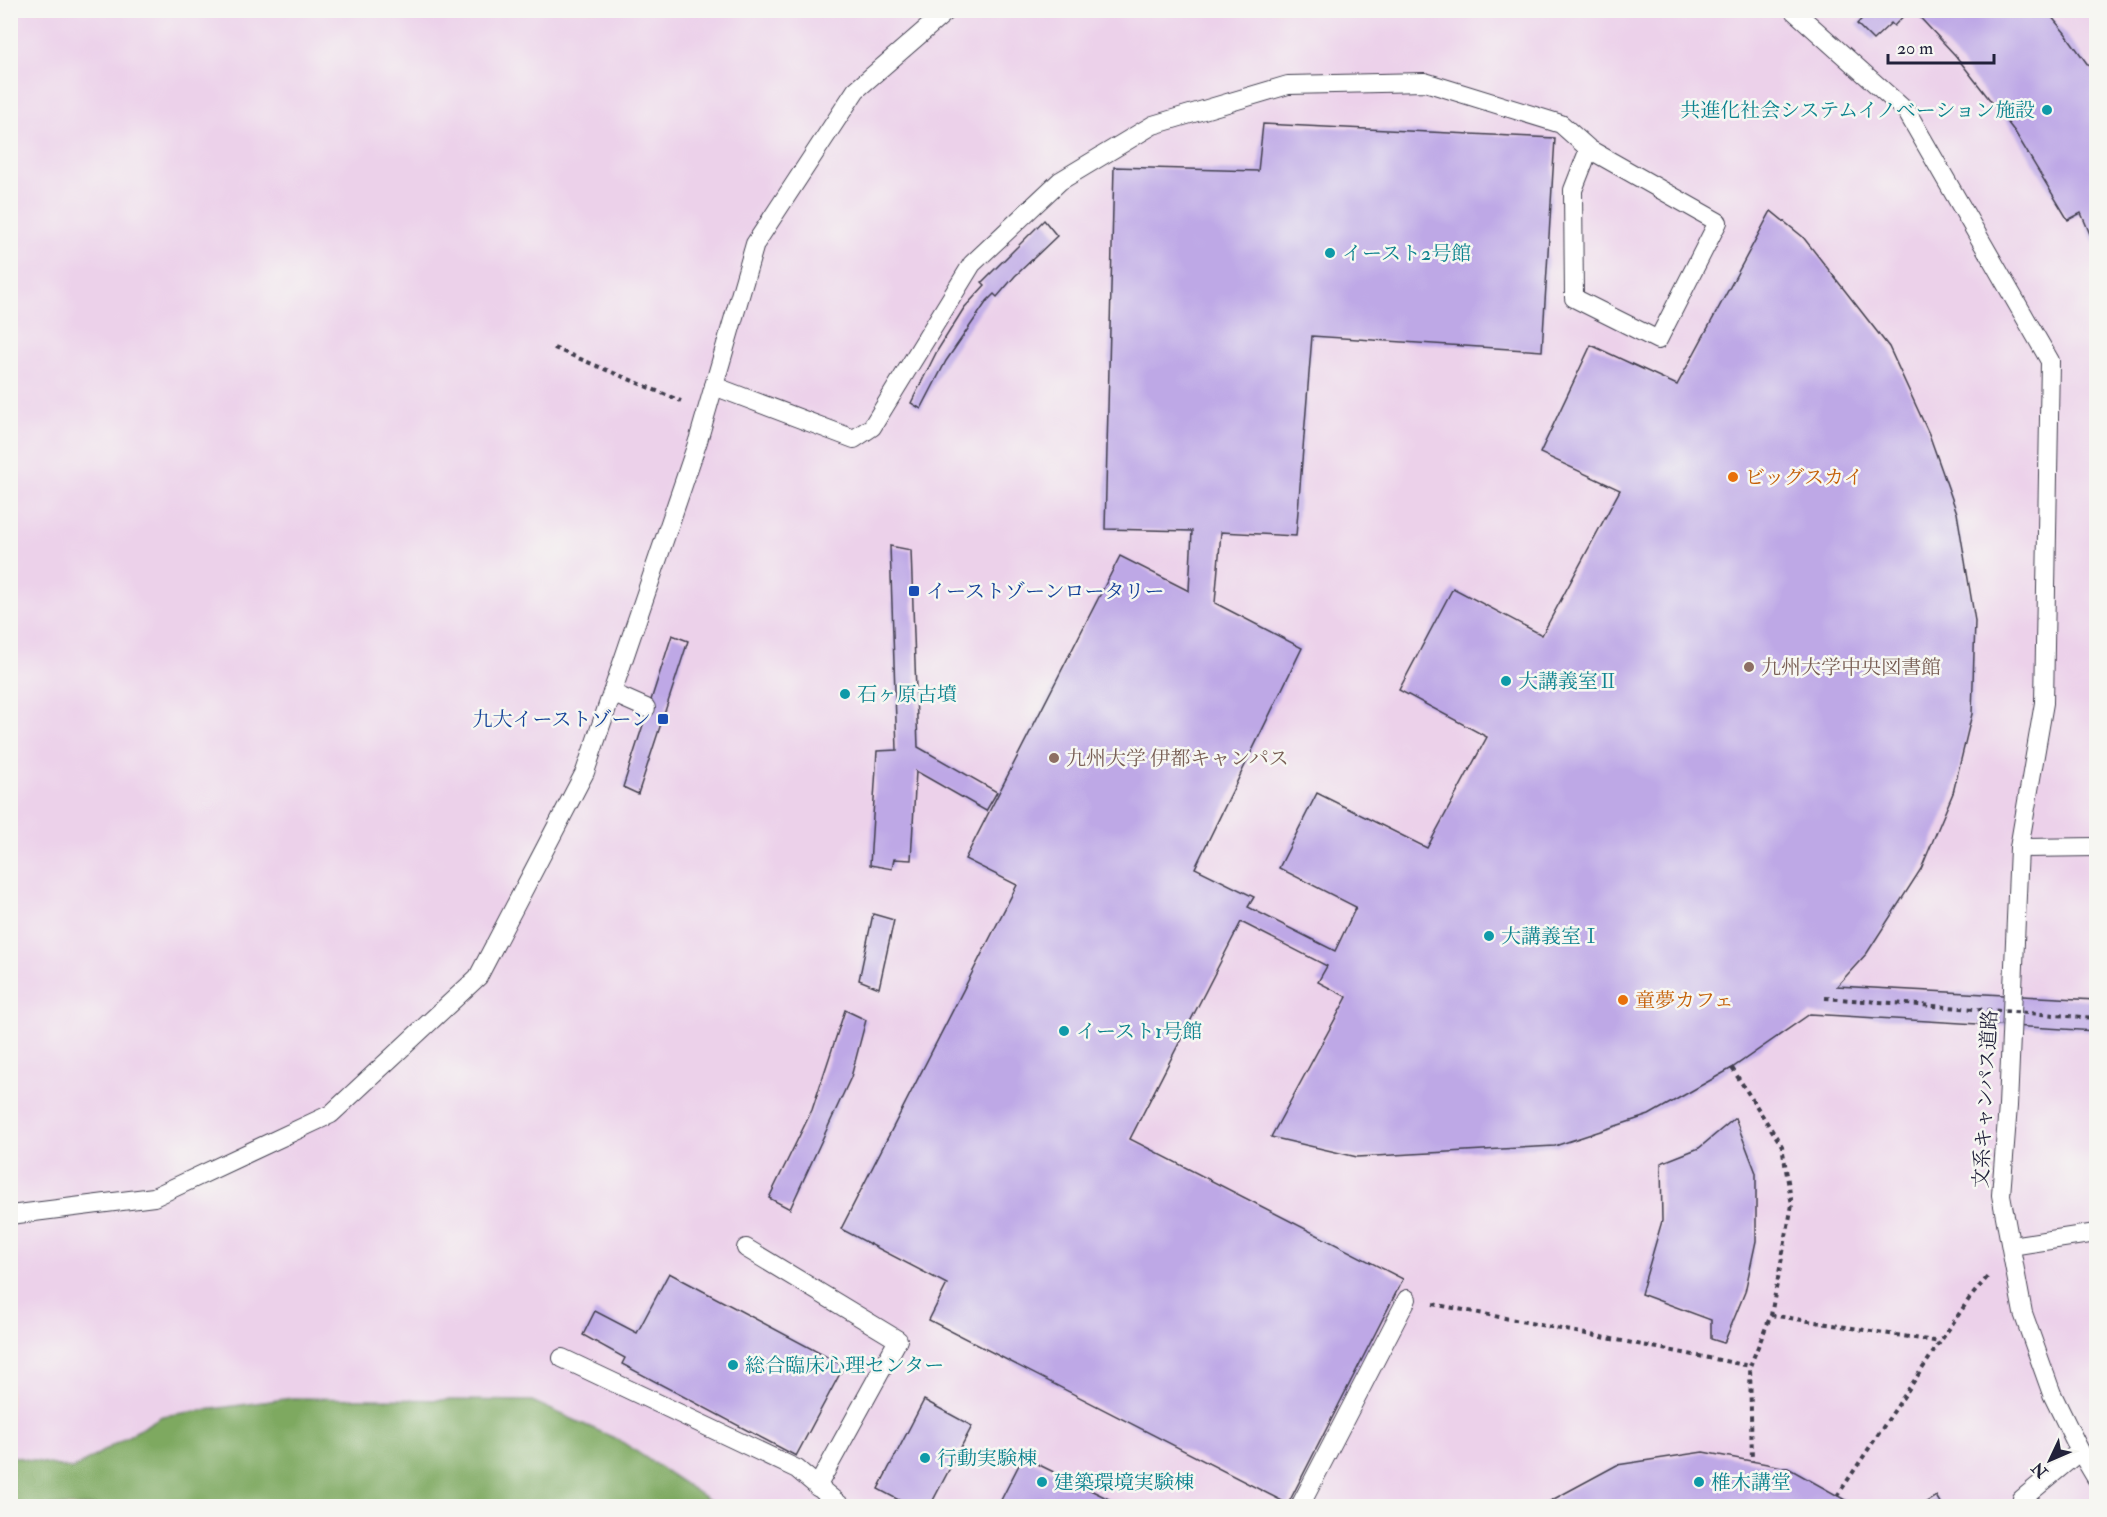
<svg xmlns="http://www.w3.org/2000/svg" width="2107" height="1517" viewBox="0 0 2107 1517" font-family="'IM FELL Double Pica','Noto Serif JP',serif">
<style>
.built{fill:#ecd1ea}
.forest{fill:#7ea961;stroke:#50664e;stroke-width:1.5}
.building{fill:#bea8e6}
.lines{fill:none;stroke-linecap:round;stroke-linejoin:round}
.service-casing{stroke:#413e4e;stroke-width:20}
.path{stroke:#413e4e;stroke-width:4;stroke-dasharray:4.5 4.5;stroke-linecap:butt}
.service{stroke:#fff;stroke-width:18}
.path-bridge{stroke:#413e4e;stroke-width:4;stroke-dasharray:4.5 4.5;stroke-linecap:butt}
.culture-dot{fill:#0f9aa8;stroke:#f6f6f2;stroke-width:2}
.food-dot{fill:#e8710a;stroke:#f6f6f2;stroke-width:2}
.transit-dot{fill:#1a4fb4;stroke:#f6f6f2;stroke-width:2}
.education-dot{fill:#8d6e63;stroke:#f6f6f2;stroke-width:2}
.labels{text-anchor:middle;stroke-width:5;stroke-linejoin:round;paint-order:stroke}
.culture-label{font-size:20px;fill:#0d838f;stroke:#f6f6f2;text-anchor:start}
.food-label{font-size:20px;fill:#c56008;stroke:#f6f6f2;text-anchor:start}
.transit-label{font-size:20px;fill:#164399;stroke:#f6f6f2;text-anchor:start}
.education-label{font-size:20px;fill:#785e54;stroke:#f6f6f2;text-anchor:start}
.street-label{font-size:20px;fill:#22223b;stroke:#f6f6f2}
</style>
<rect width="100%" height="100%" fill="#f6f6f2"/>
<filter id="ink" filterUnits="userSpaceOnUse"><feTurbulence type="fractalNoise" baseFrequency=".0167" numOctaves="2"/><feDisplacementMap in="SourceGraphic" scale="12" xChannelSelector="R" yChannelSelector="G"/><feConvolveMatrix kernelMatrix="1 2 1 2 8 2 1 2 1" color-interpolation-filters="sRGB"/></filter>
<filter id="wash" filterUnits="userSpaceOnUse"><feTurbulence type="fractalNoise" baseFrequency=".008" numOctaves="4" result="noise"/><feDisplacementMap in="SourceGraphic" scale="24" xChannelSelector="R" yChannelSelector="G"/><feGaussianBlur stdDeviation="1.35" result="paint"/><feColorMatrix in="noise" values="0 0 0 0 0 0 0 0 0 0 0 0 0 0 0 0 0 1.4 0 .05"/><feComposite in="paint" operator="in"/></filter>
<g filter="url(#wash)">
<rect width="100%" height="100%" fill="#f3dabc"/>
<rect class="built" x="11" y="11" width="2085" height="1495"/>
<polygon class="forest" points="292,1398 532,1401 619,1440 718,1506 11,1506 11,1456 73,1469 162,1416"/>
<g id="blocks">
<g class="building">
<polygon points="1870,10 1909,10 1894,26 1891,23 1873,40 1857,24"/>
<polygon points="1913,10 2046,10 2065,33 2096,76 2096,248 2081,213 2068,220 2015,132 1955,55"/>
<polygon points="1263,124 1555,138 1542,351 1312,336 1296,536 1221,532 1215,603 1302,648 1195,868 1254,897 1248,907 1335,951 1356,907 1279,868 1317,793 1427,848 1487,737 1399,690 1453,588 1542,635 1620,490 1540,453 1591,345 1677,385 1771,211 1803,237 1889,347 1929,434 1957,513 1975,621 1972,714 1953,793 1921,869 1867,953 1837,986 2096,1000 2096,1031 1810,1014 1732,1068 1649,1115 1555,1146 1357,1157 1271,1137 1347,997 1318,982 1327,966 1241,922 1130,1139 1403,1279 1288,1504 929,1320 947,1284 841,1229 1017,885 965,859 1120,556 1189,591 1192,531 1105,529 1114,167 1258,171"/>
<polygon points="1044,220 1057,236 1015,276 997,297 994,294 987,301 946,361 921,409 911,403 937,351 964,308 985,285 982,282"/>
<polygon points="2093,506 2096,506 2096,557 2092,557"/>
<polygon points="890,546 911,550 918,747 997,792 986,811 916,771 911,860 894,859 892,869 870,865 877,751 897,750"/>
<polygon points="672,635 688,641 638,794 623,787"/>
<polygon points="873,914 894,920 879,988 859,980"/>
<polygon points="845,1010 866,1020 851,1077 790,1209 769,1198 812,1110"/>
<polygon points="1735,1118 1756,1173 1756,1241 1745,1292 1724,1343 1711,1339 1711,1320 1641,1294 1662,1221 1661,1163 1699,1148"/>
<polygon points="669,1273 844,1366 796,1456 622,1364 625,1358 583,1335 595,1311 637,1333"/>
<polygon points="924,1400 972,1426 930,1506 910,1506 878,1489"/>
<polygon points="1703,1452 1788,1468 1856,1506 1541,1506 1617,1465"/>
<polygon points="1023,1457 1123,1506 998,1506"/>
<polygon points="1936,1496 1942,1506 1920,1506"/>
</g>
</g>
</g>
<g filter="url(#ink)">
<use href="#blocks" fill-opacity="0" stroke="#413e4e" stroke-width="1.5"/>
<g class="lines">
<g class="service-casing">
<g id="service">
<polyline points="1793,10 1907,112 2050,361 2044,703 2019,848 2008,1106 2001,1195 2023,1313 2052,1394 2080,1451 2096,1478"/>
<polyline points="714,386 854,439 872,427 972,264 1060,181 1153,125 1288,85 1425,82 1561,124 1589,149 1718,222 1658,340 1574,298 1573,190 1589,149"/>
<polyline points="612,693 646,708"/>
<polyline points="2019,848 2096,847"/>
<polyline points="10,1215 154,1197 331,1114 478,977 585,772 698,441 755,244 856,90 948,10"/>
<polyline points="2011,1246 2096,1233"/>
<polyline points="746,1248 898,1340 817,1487"/>
<polyline points="562,1358 797,1469 841,1506"/>
<polyline points="1300,1506 1407,1299"/>
<polyline points="2024,1506 2022,1499 2080,1451"/>
</g>
</g>
<g class="path">
<polyline points="554,348 681,401"/>
<polyline points="1732,1068 1782,1146 1792,1205 1771,1315 1750,1366 1752,1461"/>
<polyline points="1433,1304 1750,1366"/>
<polyline points="1771,1315 1940,1342"/>
<polyline points="1837,1496 1969,1299 1989,1275"/>
</g>
<use href="#service" class="service"/>
<polyline class="path-bridge" points="1825,998 2096,1018"/>
</g>
</g>
<g class="culture-dot">
<circle cx="2047" cy="110" r="6"/>
<circle cx="1330" cy="253" r="6"/>
<circle cx="1506" cy="681" r="6"/>
<circle cx="845" cy="694" r="6"/>
<circle cx="1489" cy="936" r="6"/>
<circle cx="1064" cy="1031" r="6"/>
<circle cx="733" cy="1365" r="6"/>
<circle cx="925" cy="1458" r="6"/>
<circle cx="1042" cy="1482" r="6"/>
<circle cx="1699" cy="1482" r="6"/>
</g>
<g class="food-dot">
<circle cx="1733" cy="477" r="6"/>
<circle cx="1623" cy="1000" r="6"/>
</g>
<g class="transit-dot">
<rect x="908" y="585" width="12" height="12" rx="3"/>
<rect x="657" y="713" width="12" height="12" rx="3"/>
</g>
<g class="education-dot">
<circle cx="1749" cy="667" r="6"/>
<circle cx="1054" cy="758" r="6"/>
</g>
<g class="labels">
<g class="culture-label">
<text x="2035" y="117" text-anchor="end">共進化社会システムイノベーション施設</text>
<text x="1342" y="260">イースト2号館</text>
<text x="1518" y="688">大講義室Ⅱ</text>
<text x="857" y="701">石ヶ原古墳</text>
<text x="1501" y="943">大講義室Ⅰ</text>
<text x="1076" y="1038">イースト1号館</text>
<text x="745" y="1372">総合臨床心理センター</text>
<text x="937" y="1465">行動実験棟</text>
<text x="1054" y="1489">建築環境実験棟</text>
<text x="1711" y="1489">椎木講堂</text>
</g>
<g class="food-label">
<text x="1745" y="484">ビッグスカイ</text>
<text x="1635" y="1007">童夢カフェ</text>
</g>
<g class="transit-label">
<text x="926" y="598">イーストゾーンロータリー</text>
<text x="651" y="726" text-anchor="end">九大イーストゾーン</text>
</g>
<g class="education-label">
<text x="1761" y="674">九州大学中央図書館</text>
<text x="1066" y="765">九州大学 伊都キャンパス</text>
</g>
<g class="street-label">
<text transform="translate(1985 1099) rotate(-87)" y="7">文系キャンパス道路</text>
</g>
</g>
<rect width="2107" height="1517" fill="none" stroke="#f6f6f2" stroke-width="36"/>
<g transform="translate(2050 1460) rotate(226)" stroke="#f6f6f2" stroke-width="4.5" paint-order="stroke">
<path d="M0-4.5L10 22L0 15L-10 22Z" fill="#22223b"/>
<text y="-9" font-size="16" font-weight="bold" text-anchor="middle" fill="#22223b">N</text>
</g>
<path d="M1888 54v9h106v-9" fill="none" stroke="#22223b" stroke-width="3"/>
<text x="1897" y="54" font-size="18" fill="#22223b" stroke="#f6f6f2" stroke-width="4.5" paint-order="stroke">20 m</text>
</svg>
